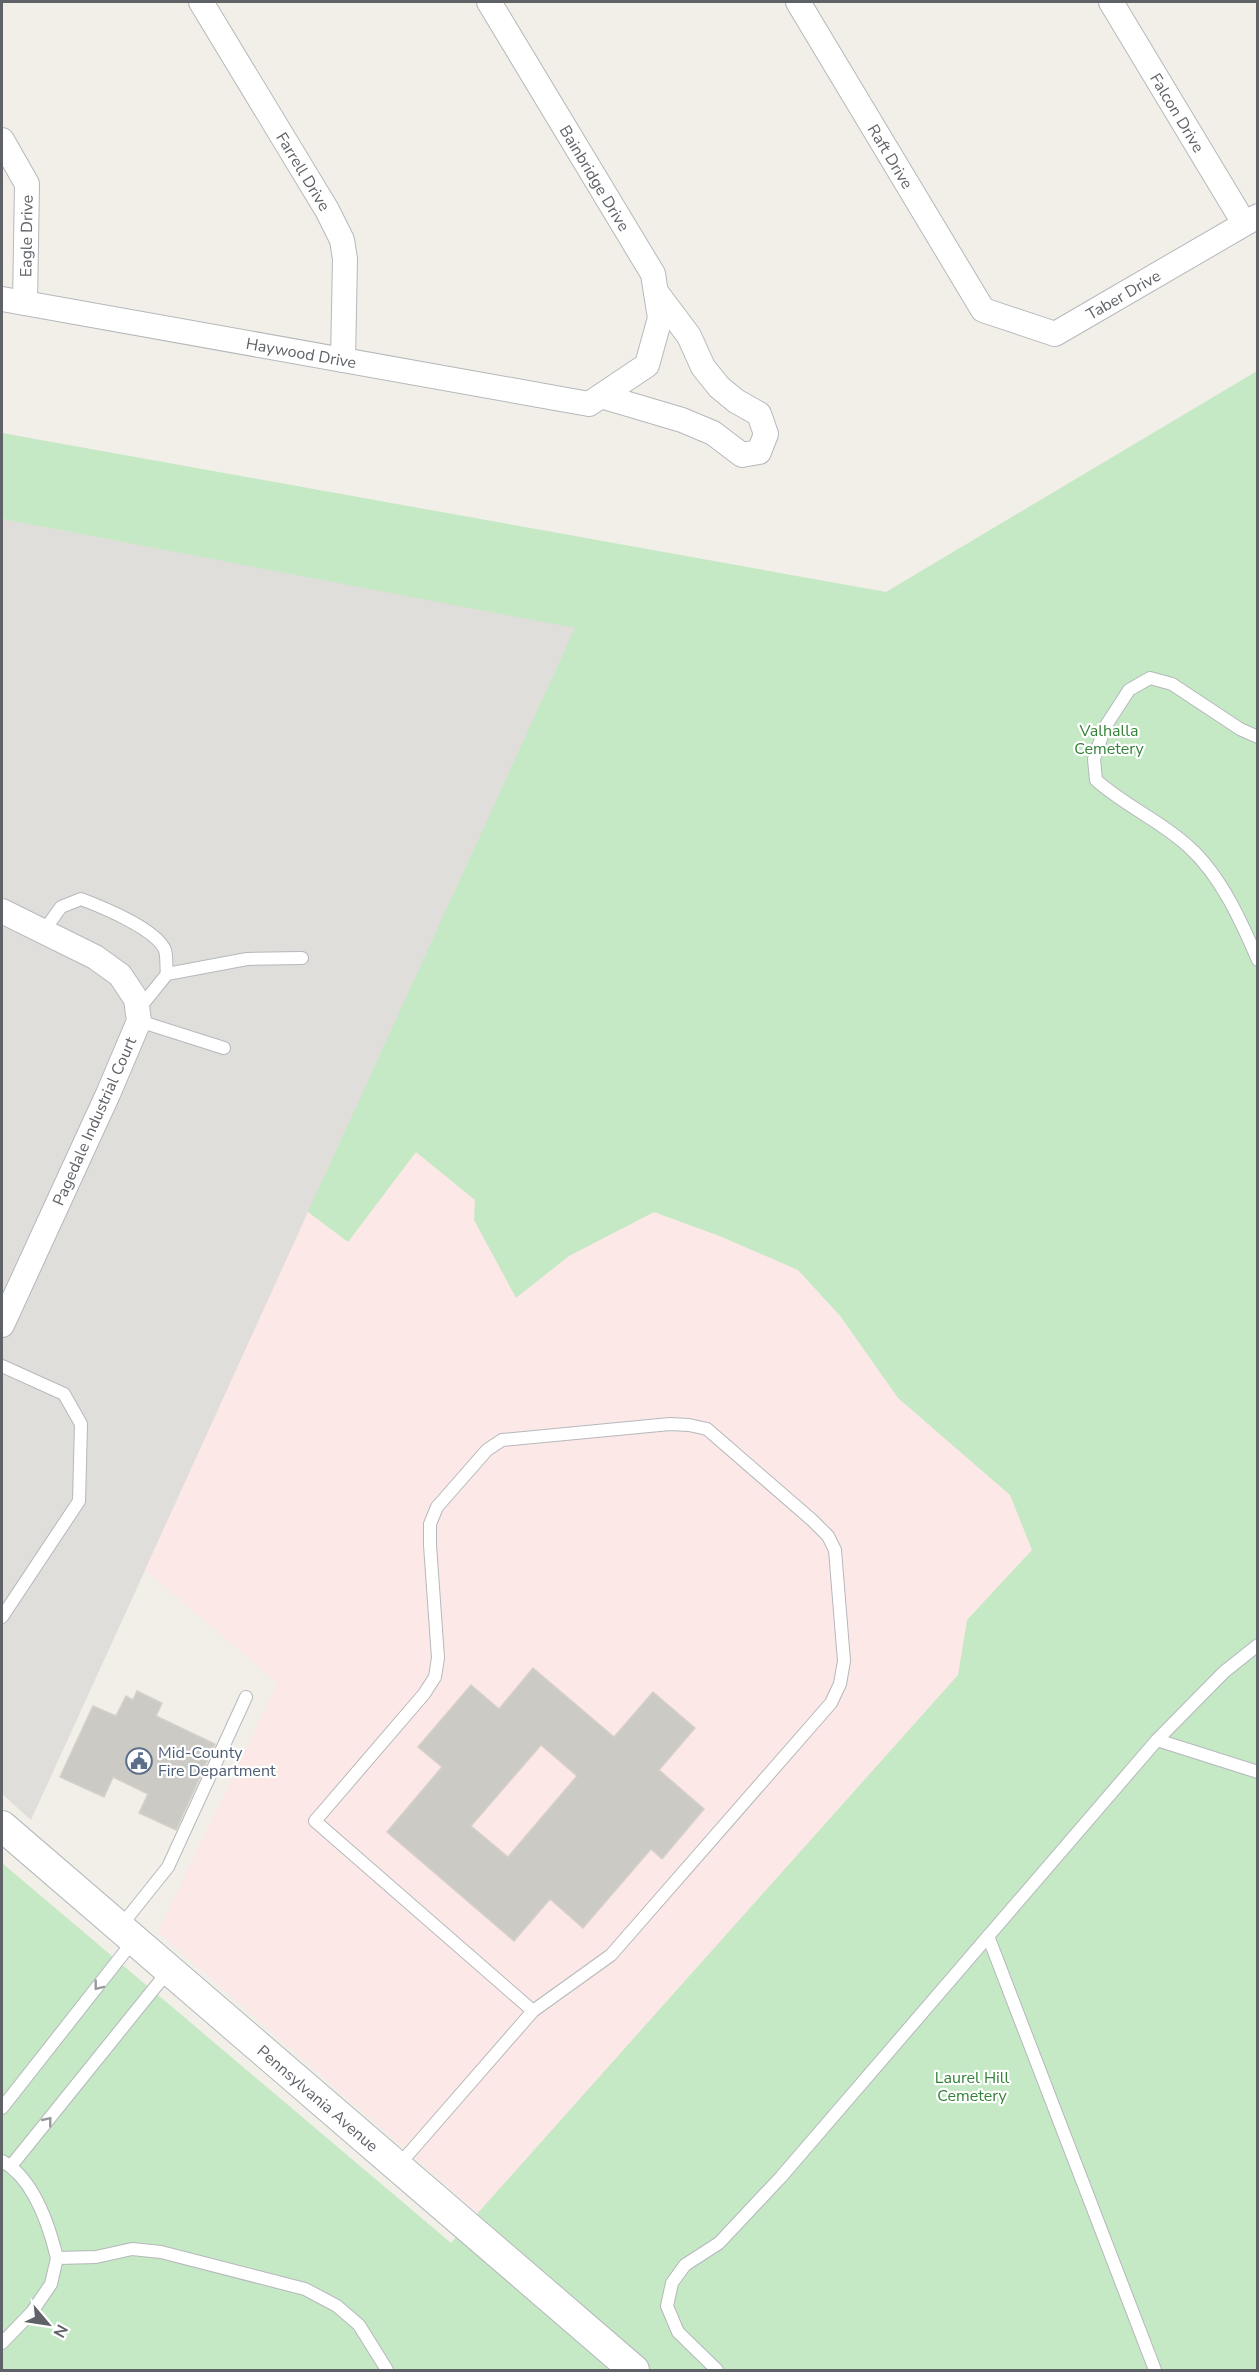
<svg xmlns="http://www.w3.org/2000/svg" width="1259" height="2372" viewBox="0 0 1259 2372" font-family="'Nunito Sans',sans-serif">
<style>
.industrial{fill:#e0deda}
.medical{fill:#fce8e6}
.green{fill:#c5e8c5}
.building{fill:#cccac5;stroke:#d6d1c6;stroke-width:1.5;fill-rule:evenodd}
.lines{fill:none;stroke-linecap:round;stroke-linejoin:round}
.service-casing{stroke:#b5b8bc;stroke-width:14}
.minor-casing{stroke:#b5b8bc;stroke-width:26}
.tertiary-casing{stroke:#b5b8bc;stroke-width:32}
.service{stroke:#fff;stroke-width:12}
.minor{stroke:#fff;stroke-width:24}
.tertiary{stroke:#fff;stroke-width:30}
.oneway{stroke:#979a9d}
.labels{text-anchor:middle;stroke-width:4.5;stroke-linejoin:round;paint-order:stroke}
.street-label{font-size:16px;fill:#5f6368;stroke:#fff}
.park-label{font-size:16px;fill:#348238;stroke:#fff}
.service-label{font-size:16px;fill:#4e5e75;stroke:#fff;text-anchor:start}
</style>
<rect width="100%" height="100%" fill="#f1efe8"/>
<polygon class="industrial" points="2,519 576,627 31,1820 2,1794"/>
<polygon class="medical" points="416,1151 475,1200 516,1298 569,1256 654,1212 722,1237 798,1270 841,1317 898,1398 1010,1495 1032,1550 967,1620 958,1675 478,2213 158,1932 278,1683 145,1570 308,1212 348,1242"/>
<polygon class="green" points="1257,371 1257,2370 2,2370 2,1863 451,2243 958,1675 967,1620 1032,1550 1010,1495 898,1398 841,1317 798,1270 722,1237 654,1212 569,1256 516,1298 474,1220 475,1200 416,1152 348,1242 308,1212 575,628 2,519 2,433 886,592"/>
<g class="building">
<path d="M533,1668L614,1737L653,1692L695,1728L659,1770L704,1809L662,1859L651,1849L583,1928L550,1899L514,1941L387,1832L442,1767L418,1747L471,1685L499,1709ZM541,1745L577,1776L508,1857L471,1826Z"/>
<polygon points="137,1691 162,1703 156,1716 215,1744 176,1830 139,1813 148,1794 113,1777 104,1797 60,1777 93,1706 116,1716 126,1696 133,1700"/>
</g>
<g class="lines">
<g class="service-casing">
<g id="service">
<path d="M1258,737L1240,729L1172,684L1150,678L1129,690L1105,727L1094,759L1096,780C1125,806 1161,821 1189,847C1221,876 1241,921 1258,960"/>
<path d="M43,932L61,907L81,899C102,907 156,929 165,950C167,957 166,967 167,974"/>
<polyline points="138,1010 167,974 247,959 302,958"/>
<polyline points="139,1021 224,1048"/>
<polyline points="2,1366 64,1394 81,1424 79,1501 2,1617"/>
<polyline points="1157,1740 1258,1772"/>
<polyline points="120,1927 168,1867 246,1697"/>
<polyline points="988,1936 1155,2370"/>
<polyline points="2,2108 134,1940"/>
<path d="M2,2161C33,2178 49,2225 57,2258"/>
<polyline points="11,2166 169,1970"/>
<polyline points="398,2166 533,2011 611,1955 831,1703 840,1684 844,1661 835,1550 828,1536 812,1520 707,1429 689,1425 670,1424 502,1440 487,1450 437,1507 430,1524 430,1545 438,1658 435,1677 424,1694 315,1821 533,2011"/>
<polyline points="2,2343 32,2312 51,2284 57,2258 96,2257 132,2249 161,2252 305,2289 337,2306 359,2325 387,2370"/>
<polyline points="717,2370 678,2332 667,2306 672,2283 685,2265 719,2243 781,2177 1157,1740 1224,1672 1258,1645"/>
</g>
</g>
<g class="minor-casing">
<g id="minor">
<path id="s1" d="M201,2L327,210L342,240L345,259L343,360"/>
<path id="s2" d="M798,2L983,310L1055,334L1258,216"/>
<path id="s3" d="M1111,2L1244,223"/>
<polyline points="2,140 27,184 25,303"/>
<path id="s4" d="M2,299L589,404L647,365L660,318L653,274L489,2"/>
<polyline points="601,396 682,420 713,433 742,455 759,452 766,434 759,414 736,401 719,387 703,367 689,336 656,292"/>
<polyline points="2,911 95,957 120,975 136,999 139,1021 108,1094 2,1325"/>
</g>
</g>
<g class="tertiary-casing">
<g id="tertiary">
<path id="s5" d="M2,1826L634,2370"/>
</g>
</g>
<use href="#service" class="service"/>
<use href="#minor" class="minor"/>
<use href="#tertiary" class="tertiary"/>
</g>
<defs><path id="oneway-chevron" d="M-2-3.5L2.5 0L-2 3.5" fill="none" stroke-width="1.6" stroke-linecap="round" stroke-linejoin="round" transform="scale(1.5)"/></defs>
<g class="oneway">
<use href="#oneway-chevron" transform="translate(98 1986) rotate(128)"/>
<use href="#oneway-chevron" transform="translate(48 2121) rotate(-51)"/>
</g>
<defs>
<g id="civic-ring" transform="scale(1.35)"><circle r="9.5" fill="#fff" stroke="#5c6f8a" stroke-width="1.5"/><path d="M-.6-6.5H3V-4.5H.6V-3L4-1V1h2V6H-6V1h2V-1L-.6-3ZM-1.2 2.5V6h2.4V2.5Z" fill="#5c6f8a"/></g>
</defs>
<g fill-rule="evenodd">
<use href="#civic-ring" x="139" y="1761"/>
</g>
<g class="labels">
<g class="street-label">
<text dy="6" stroke="none"><textPath href="#s3" startOffset="129">Falcon Drive</textPath></text>
<text dy="6" stroke="none"><textPath href="#s2" startOffset="180">Raft Drive</textPath></text>
<text dy="6" stroke="none"><textPath href="#s1" startOffset="198">Farrell Drive</textPath></text>
<text transform="translate(595 178) rotate(59)" y="6">Bainbridge Drive</text>
<text transform="translate(26 236) rotate(-89)" y="6">Eagle Drive</text>
<text dy="6" stroke="none"><textPath href="#s2" startOffset="514">Taber Drive</textPath></text>
<text dy="6" stroke="none"><textPath href="#s4" startOffset="304">Haywood Drive</textPath></text>
<text transform="translate(94 1121) rotate(-66)" y="6">Pagedale Industrial Court</text>
<text dy="6" stroke="none"><textPath href="#s5" startOffset="417">Pennsylvania Avenue</textPath></text>
</g>
<g class="park-label">
<text x="1109" y="736">Valhalla<tspan x="1109" dy="18">Cemetery</tspan></text>
<text x="972" y="2083">Laurel Hill<tspan x="972" dy="18">Cemetery</tspan></text>
</g>
<g class="service-label">
<text x="158" y="1758">Mid-County<tspan x="158" dy="18">Fire Department</tspan></text>
</g>
</g>
<rect width="1259" height="2372" fill="none" stroke="#5f6368" stroke-width="6"/>
<g transform="translate(48 2324) rotate(119)" stroke="#ffffff" stroke-width="4.5" paint-order="stroke">
<path d="M0-4.5L10 22L0 15L-10 22Z" fill="#5f6368"/>
<text y="-9" font-size="16" font-weight="bold" text-anchor="middle" fill="#5f6368">N</text>
</g>
</svg>
